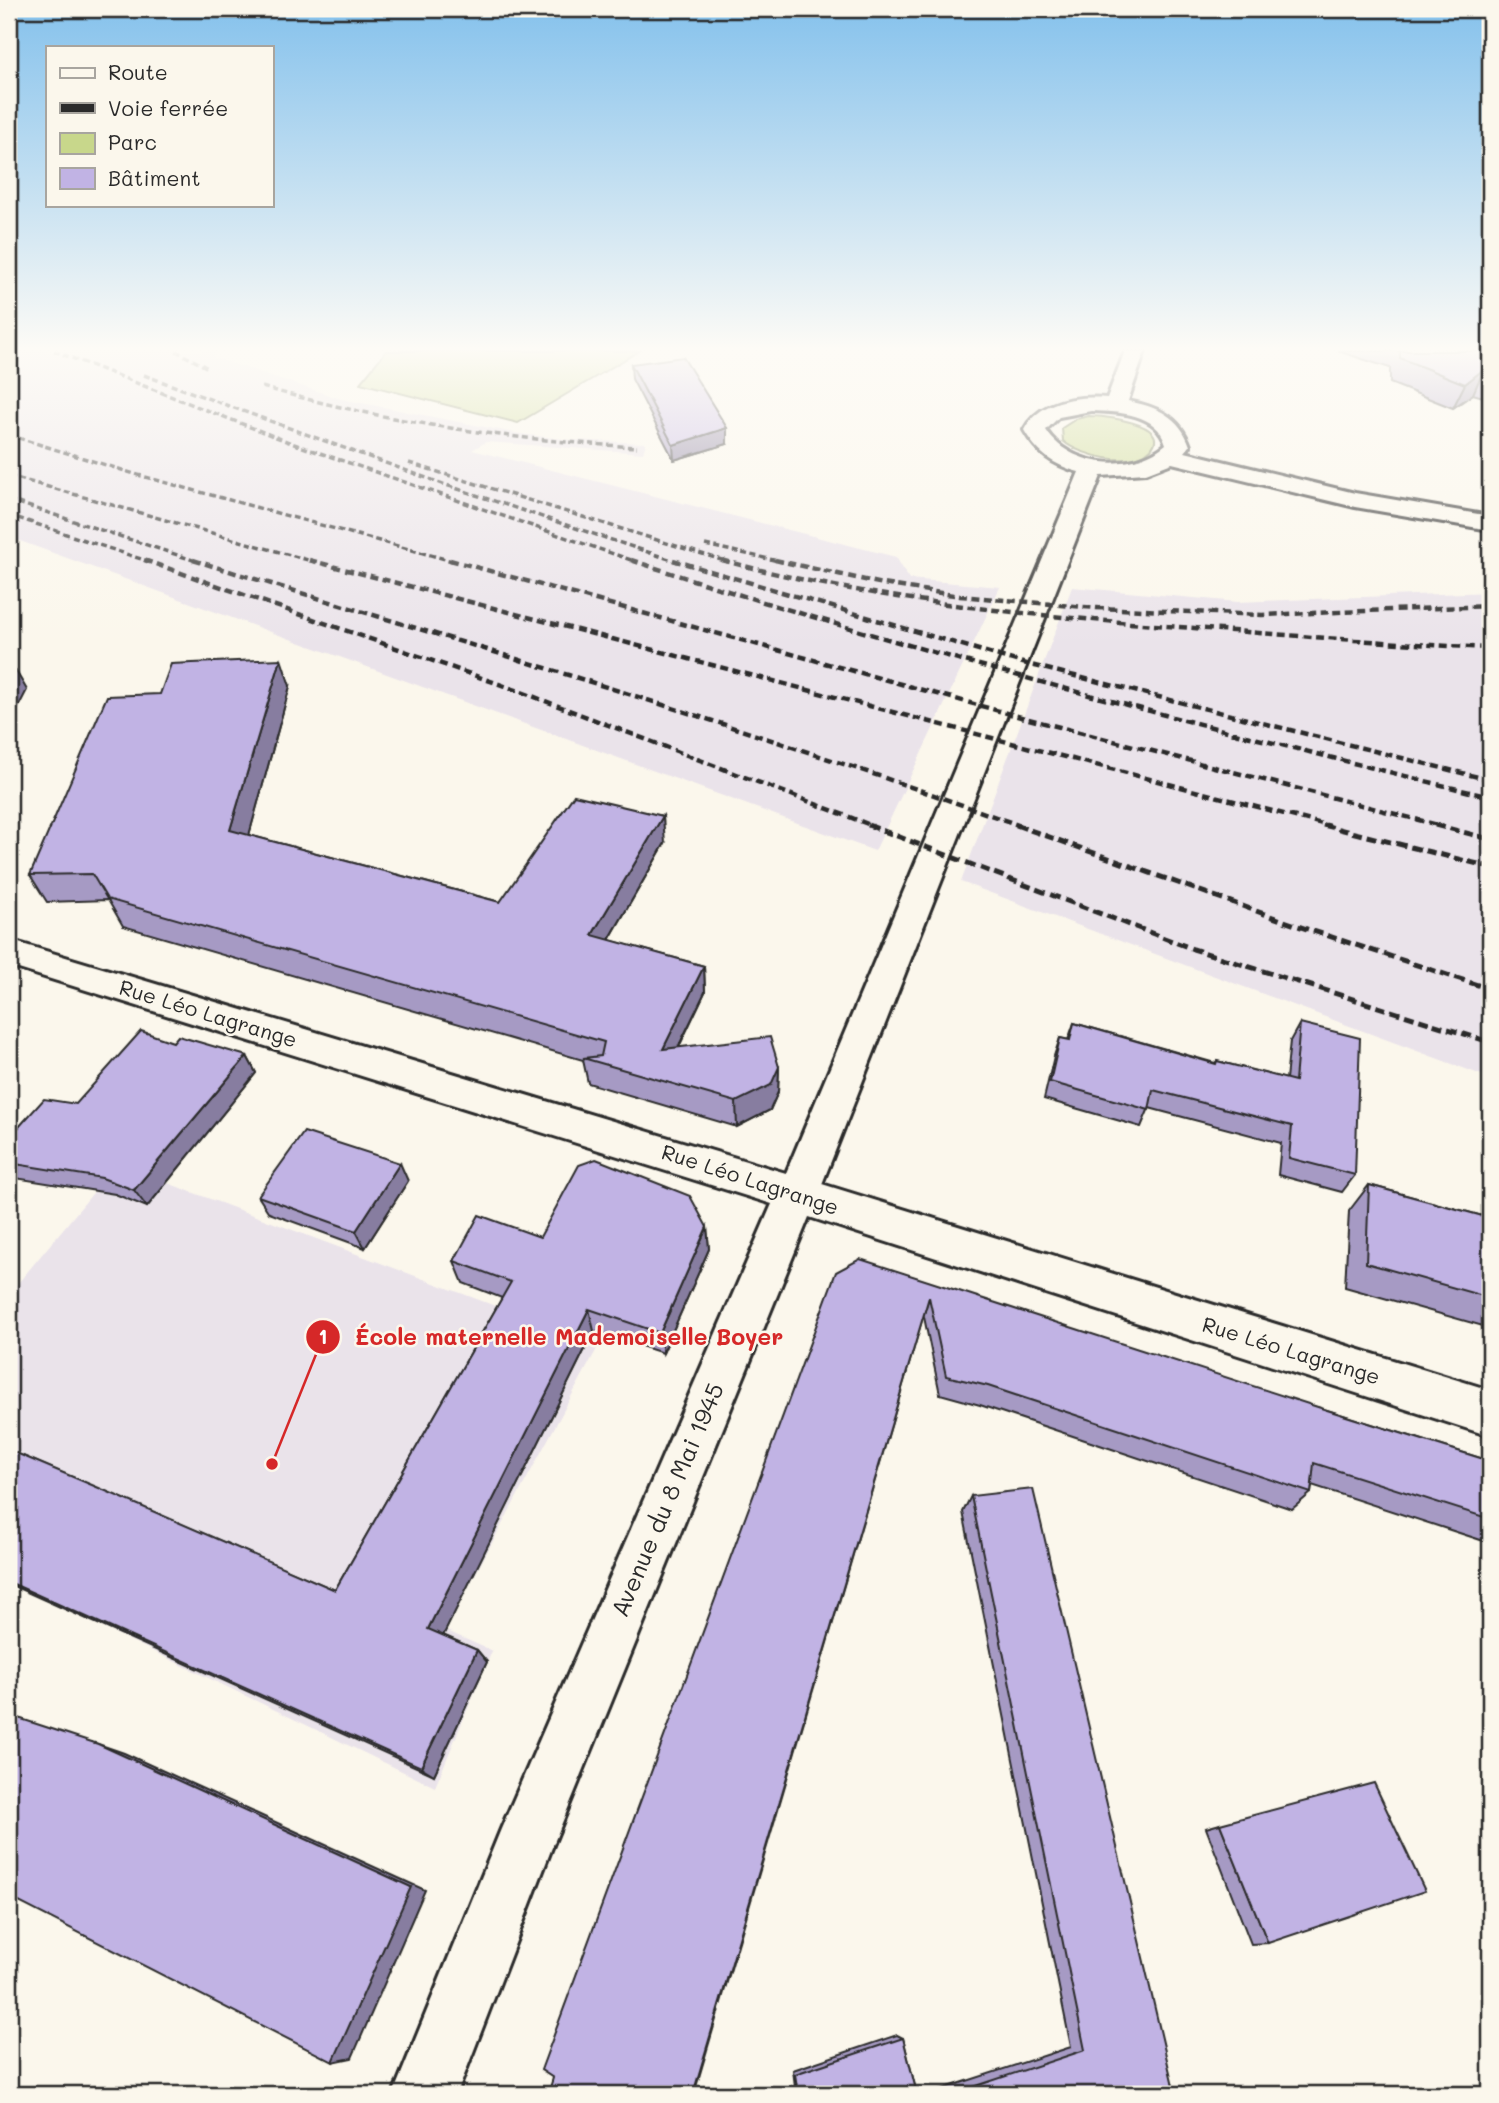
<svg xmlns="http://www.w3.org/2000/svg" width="1499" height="2103" viewBox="0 0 1499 2103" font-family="Mali,sans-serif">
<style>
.built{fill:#eae3ea}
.green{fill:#c8d78b;stroke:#7a815b;stroke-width:2}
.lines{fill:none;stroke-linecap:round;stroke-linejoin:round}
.secondary-casing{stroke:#2b2b2b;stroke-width:6}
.secondary{fill:#fbf7ec;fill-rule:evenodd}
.rail-far2{stroke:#2b2b2b;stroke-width:3.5;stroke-dasharray:6 3.5;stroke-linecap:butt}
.rail-far1{stroke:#2b2b2b;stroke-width:4.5;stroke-dasharray:8 4.5;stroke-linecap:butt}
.rail{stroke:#2b2b2b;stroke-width:5;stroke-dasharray:10 5;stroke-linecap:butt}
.wall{fill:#a69ac4;stroke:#2b2b2b;stroke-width:2}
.shaded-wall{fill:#877da0;stroke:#2b2b2b;stroke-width:2}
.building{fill:#c1b3e4;stroke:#2b2b2b;stroke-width:2}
.labels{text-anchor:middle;stroke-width:5;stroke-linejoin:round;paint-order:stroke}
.street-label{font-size:21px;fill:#2b2b2b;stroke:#fbf7ec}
.near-street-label{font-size:24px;fill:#2b2b2b;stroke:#fbf7ec}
.leader{fill:none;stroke:#d62828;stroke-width:2.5}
.callout-dot{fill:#d62828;stroke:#fbf7ec;stroke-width:2.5}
.mark-label{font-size:21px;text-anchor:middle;font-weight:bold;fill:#fff}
.callout-label{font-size:23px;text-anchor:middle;font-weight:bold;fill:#d62828;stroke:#fbf7ec;stroke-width:5;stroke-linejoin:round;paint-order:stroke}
</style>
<rect width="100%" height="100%" fill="#fbf7ec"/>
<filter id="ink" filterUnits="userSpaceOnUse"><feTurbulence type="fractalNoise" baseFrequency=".0143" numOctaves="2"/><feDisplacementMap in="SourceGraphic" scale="14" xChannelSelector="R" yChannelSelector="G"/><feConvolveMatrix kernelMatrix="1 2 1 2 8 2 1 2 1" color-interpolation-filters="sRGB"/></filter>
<g filter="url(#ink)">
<g class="built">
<polygon points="9,351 217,351 213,357 341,399 521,434 572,440 646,443 643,453 486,442 472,450 896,557 909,579 1000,587 875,851 9,537"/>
<polygon points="1072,587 1238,602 1490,592 1490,1078 961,882"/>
<polygon points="117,1164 599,1345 445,1630 492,1651 435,1787 9,1582 9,1294"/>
</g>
<g class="green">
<polygon points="386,351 639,351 518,423 360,383"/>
<path d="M1089,416C1101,416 1173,423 1151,449C1133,469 1080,456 1063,441L1062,428L1076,419Z"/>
</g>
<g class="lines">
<g class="secondary-casing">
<path id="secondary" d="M1125,351H1145L1128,401C1157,407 1180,416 1190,446L1185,452L1355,493L1490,516V530L1355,507L1172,463L1146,473L1101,476L822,1184L1490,1390V1436L809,1217L551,1850L457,2094H393L501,1829L772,1204L9,966V940L786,1173L1079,472C1053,465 1037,453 1024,430C1040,400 1075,396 1107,398ZM1091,411C1119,412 1157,413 1166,444C1133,473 1070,468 1046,430L1059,417Z"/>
</g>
<use href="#secondary" class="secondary"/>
<g class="rail-far2">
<polyline points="54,351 294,444 637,562"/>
<polyline points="176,351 208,368"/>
<polyline points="144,375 443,484 678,562"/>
<path d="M262,387C385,422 509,440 637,447"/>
<polyline points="9,435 138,475 456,562"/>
<polyline points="409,463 728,562"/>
<polyline points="9,476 315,562"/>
<polyline points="9,500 199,562"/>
<polyline points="9,515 150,562"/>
<polyline points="705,545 783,562"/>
</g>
<g class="rail-far1">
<polyline points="144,560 519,691 873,826"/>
<path d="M193,560C471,645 748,727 1021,826"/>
<polyline points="309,560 1330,826"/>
<polyline points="450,560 1021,717 1442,826"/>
<path d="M631,560C914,653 1202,726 1490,797"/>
<polyline points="673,560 1023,663 1490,780"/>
<path d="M722,560C868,600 1017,614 1167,626C1275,634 1382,643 1490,648"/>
<polyline points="775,560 883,584 960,596 1096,608 1262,615 1490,606"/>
</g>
<g class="rail">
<polyline points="868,825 1193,949 1490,1042"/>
<polyline points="1016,825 1298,926 1490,989"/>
<polyline points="1323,825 1490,867"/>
<polyline points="1435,825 1490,839"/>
</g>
</g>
<g class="wall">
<polygon points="1338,351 1490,351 1490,399 1473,394 1453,408 1390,383 1390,368"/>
<polygon points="631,364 727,444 674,460 632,379"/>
<polygon points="290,686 249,835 500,902 665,843 609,940 704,966 705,992 679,1047 779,1067 778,1092 770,1110 737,1127 588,1083 583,1060 123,926 108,900 47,902 30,875"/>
<polygon points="1074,1023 1215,1063 1217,1061 1286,1079 1290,1041 1300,1023 1355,1175 1342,1192 1278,1175 1281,1143 1149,1108 1141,1127 1044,1099 1054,1056 1060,1038 1068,1040"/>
<polygon points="173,1042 247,1056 256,1073 147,1207 115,1194 9,1177 9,1138 76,1104"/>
<polygon points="408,1181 365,1248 269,1213 258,1196"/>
<polygon points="1369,1185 1490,1218 1490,1328 1345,1287 1349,1211"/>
<polygon points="707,1227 709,1249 663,1353 594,1331 443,1635 477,1650 487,1662 434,1775 9,1584 9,1450 335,1590 502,1298 463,1283 454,1261 540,1237"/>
<polygon points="836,1272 1327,1410 1490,1461 1490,1543 1312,1485 1311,1493 1292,1509 980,1405 940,1394 924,1317"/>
<polygon points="971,1496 1175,2094 927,2094 1071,2047 963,1512"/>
<polygon points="1220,1824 1268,1943 1251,1944 1206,1828"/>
<polygon points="897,2035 903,2038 917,2094 796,2094 793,2070"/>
</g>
<g class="shaded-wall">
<polygon points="1484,369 1473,394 1453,408 1465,384"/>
<polygon points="727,428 727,444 674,460 673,445"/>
<polygon points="281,659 290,686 243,857 230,830"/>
<polygon points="10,661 27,690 9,725 9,664"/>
<polygon points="663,816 665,843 596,962 592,935"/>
<polygon points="704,966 705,992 665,1074 663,1049"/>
<polygon points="247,1056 256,1073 147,1207 134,1190"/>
<polygon points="779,1067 778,1092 770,1110 737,1127 736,1102"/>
<polygon points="400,1163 408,1181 365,1248 356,1231"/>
<polygon points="707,1227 709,1249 663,1353 660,1333"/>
<polygon points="929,1297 694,2094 693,2094"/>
<polygon points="589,1309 594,1331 440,1642 428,1629"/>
<polygon points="477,1650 487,1662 434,1775 421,1767"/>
<polygon points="98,1744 124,1753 425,1890 352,2058 333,2062"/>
</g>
<g class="building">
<polygon points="1400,351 1490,351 1490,371 1484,369 1465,384 1400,358"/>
<polygon points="683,357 727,428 673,445 631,364"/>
<polygon points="281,659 230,830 500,902 574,795 663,816 592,935 704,966 663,1049 770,1037 779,1067 771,1085 736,1102 583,1058 601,1056 604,1042 107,899 92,874 30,875 107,696 160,694 171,664"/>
<polygon points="1074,1023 1216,1064 1217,1061 1295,1081 1300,1023 1360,1038 1355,1175 1289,1158 1292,1126 1153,1090 1149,1110 1050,1082 1060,1038 1070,1040"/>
<polygon points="141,1031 173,1042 178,1036 247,1056 134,1190 102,1178 9,1163 9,1138 44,1099 76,1104"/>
<polygon points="304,1132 400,1163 356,1231 258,1196"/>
<polygon points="596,1159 690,1196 707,1227 660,1333 589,1309 428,1629 477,1650 421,1767 9,1582 9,1450 99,1488 335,1590 511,1282 454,1261 479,1215 540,1237 579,1165"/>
<polygon points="1369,1185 1490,1218 1490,1298 1366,1263"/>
<polygon points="860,1259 1327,1410 1490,1461 1490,1519 1314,1463 1311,1493 988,1386 946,1376 929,1297 693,2094 548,2094 553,2078 541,2070 836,1272"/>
<polygon points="1033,1489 1175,2094 952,2094 1085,2050 971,1496"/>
<polygon points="9,1715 98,1744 411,1887 333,2062 9,1897"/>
<polygon points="1374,1783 1425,1891 1268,1943 1220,1824"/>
<polygon points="903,2038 917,2094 798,2094 795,2074"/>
</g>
</g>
<linearGradient id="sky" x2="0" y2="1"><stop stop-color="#84c1ec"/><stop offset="0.54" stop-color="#fdfbf6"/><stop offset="1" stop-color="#fdfbf6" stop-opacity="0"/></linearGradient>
<rect width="1499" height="646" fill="url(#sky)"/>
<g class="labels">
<g class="street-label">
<text transform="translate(208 1014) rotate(17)" y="7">Rue Léo Lagrange</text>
<text transform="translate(750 1180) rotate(18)" y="7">Rue Léo Lagrange</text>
<text transform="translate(1291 1351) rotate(17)" y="7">Rue Léo Lagrange</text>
</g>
<g class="near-street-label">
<text transform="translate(668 1500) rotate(-67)" y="8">Avenue du 8 Mai 1945</text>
</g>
</g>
<path class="leader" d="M272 1464L323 1337"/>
<g class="callout-dot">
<circle cx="272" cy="1464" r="7"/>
<circle cx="323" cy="1337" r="18"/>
</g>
<g class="mark-label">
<text x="323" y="1344">1</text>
</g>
<g class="callout-label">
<text x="569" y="1345">École maternelle Mademoiselle Boyer</text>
</g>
<rect width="1499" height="2103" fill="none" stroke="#fbf7ec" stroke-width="35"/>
<rect x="18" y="18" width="1464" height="2068" fill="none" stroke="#2b2b2b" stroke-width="2.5" filter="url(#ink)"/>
<rect x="46" y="46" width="228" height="161" fill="#fbf7ec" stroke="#a8a59f" stroke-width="2"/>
<rect x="60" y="68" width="35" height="10" fill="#fbf7ec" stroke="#a8a59f" stroke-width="2"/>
<text x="108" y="80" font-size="21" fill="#2b2b2b">Route</text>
<rect x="60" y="103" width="35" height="10" fill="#2b2b2b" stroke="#a8a59f" stroke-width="2"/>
<text x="108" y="116" font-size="21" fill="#2b2b2b">Voie ferrée</text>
<rect x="60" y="133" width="35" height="21" fill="#c8d78b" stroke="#a8a59f" stroke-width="2"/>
<text x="108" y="150" font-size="21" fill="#2b2b2b">Parc</text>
<rect x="60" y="168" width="35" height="21" fill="#c1b3e4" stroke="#a8a59f" stroke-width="2"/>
<text x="108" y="186" font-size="21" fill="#2b2b2b">Bâtiment</text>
</svg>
